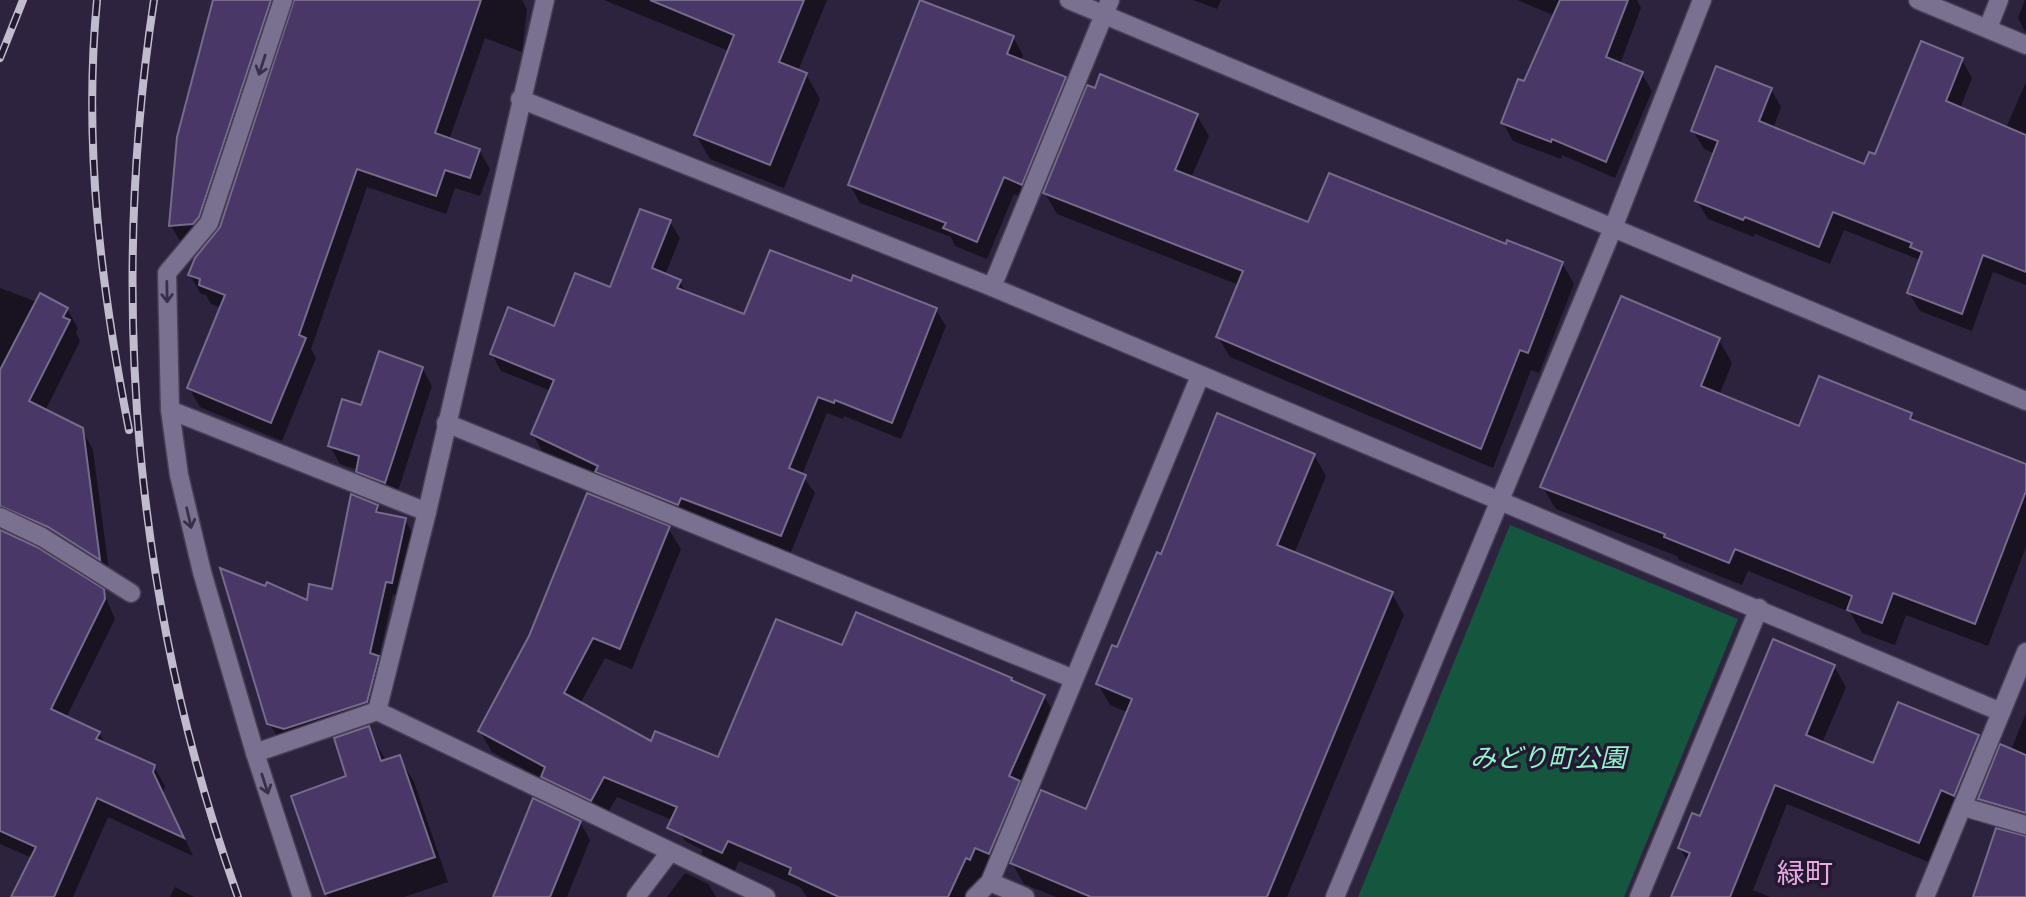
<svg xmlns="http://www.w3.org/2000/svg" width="2026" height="897" viewBox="0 0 2026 897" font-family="Spectral,'Noto Sans JP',serif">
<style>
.green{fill:#15563e}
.shadow{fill:#0007}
.building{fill:#493767;stroke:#756b8a;stroke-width:2}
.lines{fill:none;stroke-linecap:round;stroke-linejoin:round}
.street-casing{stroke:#473e55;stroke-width:21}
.secondary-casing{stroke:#473e55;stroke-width:21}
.street{stroke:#7a708f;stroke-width:18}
.secondary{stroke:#7a708f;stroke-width:18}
.rail-casing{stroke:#c1bbce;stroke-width:8}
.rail{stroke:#231933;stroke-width:5;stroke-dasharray:16;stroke-linecap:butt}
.oneway{stroke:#392f4a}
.labels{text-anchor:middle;stroke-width:7;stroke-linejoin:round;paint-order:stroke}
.park-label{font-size:26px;font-style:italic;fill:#91f4ca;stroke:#231933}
.neighbourhood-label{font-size:28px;fill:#e7aae0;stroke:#231933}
</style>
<rect width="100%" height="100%" fill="#2d233e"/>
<polygon class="green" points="1510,525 1738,619 1624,897 1358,897"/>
<g class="shadow">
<polygon points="214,0 522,0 527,9 522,52 485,38 449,140 479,150 490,169 480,196 455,188 446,214 367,187 311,349 316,358 282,441 200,407 189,388 222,308 211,304 206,295 201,294 190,275 221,227 293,8 287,10 282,16 209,237 204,242 182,244 171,226"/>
<polygon points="604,0 827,0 798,71 806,74 820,99 784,188 710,159 696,135 729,51"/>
<polygon points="922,0 1013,37 1023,55 1021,61 1065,78 1075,96 1032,201 1014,194 987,259 955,246 951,237 860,203 850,185"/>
<polygon points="1193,0 1221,0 1217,9"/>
<polygon points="1517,0 1637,0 1641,8 1620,64 1642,74 1652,91 1615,178 1562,155 1561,159 1513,141 1503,123 1553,18 1551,14"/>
<polygon points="2025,0 2026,0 2026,33 2018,18"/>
<polygon points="1962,60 1972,78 1960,109 2006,128 2026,82 2026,285 1993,272 1972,331 1920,311 1909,293 1920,260 1844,230 1830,264 1755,234 1754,237 1708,219 1697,201 1715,154 1704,149 1693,131 1771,89 1781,107 1773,129 1865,166"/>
<polygon points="1197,115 1209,136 1191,178 1309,224 1507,246 1562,263 1574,284 1539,373 1531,370 1493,468 1230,357 1218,337 1239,285 1057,214 1045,193"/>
<polygon points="670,222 680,238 665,275 679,281 687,294 745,316 852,284 936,310 946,326 901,439 844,416 843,419 827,413 802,475 815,493 791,552 602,479 542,451 533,434 551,391 501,371 492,354 555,328 611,290"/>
<polygon points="0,288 37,302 67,309 78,328 76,333 80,341 45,411 82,429 93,450 110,578 4,527 2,532 103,591 115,619 66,718 99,733 105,744 154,767 165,786 163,793 193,856 108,817 73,897 12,897 32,858 0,844"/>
<polygon points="1719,340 1732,363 1719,396 1800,428 1911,415 1916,423 2026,466 2026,547 1988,646 1906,615 1895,645 1862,633 1850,612 1748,571 1742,585 1679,560 1677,556 1556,509 1542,486"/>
<polygon points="422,368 432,386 395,500 368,489 358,470 340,464 330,446 362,407"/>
<polygon points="1314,455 1326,476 1294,554 1392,594 1404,615 1287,897 1056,897 1024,884 1012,863 1087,812 1129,713 1110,705 1098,684 1162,557"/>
<polygon points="377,506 382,515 405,519 412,533 399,596 393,594 379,658 386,670 374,715 277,736 269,723 308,602 333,591"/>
<polygon points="668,528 681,549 632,669 605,658 580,704 652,744 719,760 843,648 1011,679 1014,683 1044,696 1056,717 982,880 978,878 969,897 807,897 800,887 739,861 730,882 713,873 701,853 703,850 685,841 672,820 617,797 603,821 555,798 546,781 492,752 480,731"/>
<polygon points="1834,666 1846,687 1822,743 1874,766 1978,737 1990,758 1931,863 1787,804 1753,890 1770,897 1673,897 1688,862 1680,848 1701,818"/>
<polygon points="2026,713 2026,834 1994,824 1980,799 2011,750"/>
<polygon points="368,728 386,761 399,757 414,782 448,882 404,897 328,897 293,797 349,777"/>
<polygon points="580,822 590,840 567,897 495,897"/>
<polygon points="685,873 708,884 716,897 667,897"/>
<polygon points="175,887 194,897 170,897"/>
</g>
<g class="building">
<polygon points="213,0 271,0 199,217 193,224 169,226 177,137"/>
<polygon points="294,0 481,0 435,133 480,149 470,178 445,170 436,196 357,169 299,335 306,338 271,423 187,388 225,295 199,285 200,279 188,275 195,258 220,227"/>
<polygon points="650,0 804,0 779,62 807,73 770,165 694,135 734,35"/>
<polygon points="920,0 1014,36 1007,54 1066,77 1022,185 1004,177 977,242 943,228 946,223 848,185"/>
<polygon points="1560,0 1628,0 1606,57 1643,72 1606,162 1552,139 1551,142 1501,123 1518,79 1524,81"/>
<polygon points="1921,41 1963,58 1946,101 2026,135 2026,272 1983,255 1962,314 1907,293 1922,252 1910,247 1912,243 1833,212 1819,247 1745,217 1743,220 1695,201 1718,141 1691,131 1716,66 1772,88 1759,121 1864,164 1869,152 1875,154"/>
<polygon points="1100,74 1198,114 1175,170 1308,222 1329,173 1506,244 1507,240 1563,262 1528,353 1520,350 1481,449 1216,337 1243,271 1043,193 1087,85 1095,88"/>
<polygon points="640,209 671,220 652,268 681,280 677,288 744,314 770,250 851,281 853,275 937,308 892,423 835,400 834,403 818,397 789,468 806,475 781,536 681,498 678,505 595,472 598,466 531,434 554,380 490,354 508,307 554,326 575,273 610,287"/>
<polygon points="40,293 68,308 63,317 70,320 29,401 83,428 100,560 48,527 0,506 0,370"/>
<polygon points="1621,296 1720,338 1701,386 1799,426 1819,376 1912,413 1910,419 2026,464 2026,491 1975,624 1893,593 1882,623 1847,610 1852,596 1735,549 1729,563 1664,537 1665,534 1540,487"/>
<polygon points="379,351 423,367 385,483 356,472 359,456 328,446 342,399 361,405"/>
<polygon points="1217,413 1315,454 1277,545 1393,592 1267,897 1091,897 1010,863 1041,790 1086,809 1132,699 1096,684 1112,645 1117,647 1157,552 1161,554"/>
<polygon points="587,493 670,526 620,649 593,638 564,693 651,741 655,731 718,757 776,619 842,645 856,612 1012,678 1011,680 1045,695 1009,776 1020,781 989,854 975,848 970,860 966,858 948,897 839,897 789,874 791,868 728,841 722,853 667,828 677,807 604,777 591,801 541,777 545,767 478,731 529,636"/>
<polygon points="351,494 378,505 376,512 406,518 392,583 386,582 370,653 379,656 367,702 284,729 267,724 220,568 265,586 267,582 307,600 309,584 332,589"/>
<polygon points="0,530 37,547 104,589 105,599 51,709 100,732 96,739 155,765 153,772 184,838 97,798 54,897 11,897 36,847 0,831"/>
<polygon points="1773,639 1835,665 1806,735 1873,763 1898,702 1979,735 1954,796 1941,790 1919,843 1775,785 1730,897 1671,897 1690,853 1678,848 1692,813 1700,816"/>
<polygon points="369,726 381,761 400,755 435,857 325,894 291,796 346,776 334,738"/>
<polygon points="2000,744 2026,755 2026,813 1978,799"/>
<polygon points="533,798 581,821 550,897 493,897"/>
<polygon points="1996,828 2026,836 2026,897 1973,897"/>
</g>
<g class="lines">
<g class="street-casing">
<g id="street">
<polyline points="283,0 209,223 167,273 170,410 179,475 202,572 255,753 302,897"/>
<polyline points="1918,0 2026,45"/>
<polyline points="1988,28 1999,0"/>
<polyline points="520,99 992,287 2001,712"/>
<polyline points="992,287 1110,0"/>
<polyline points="170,410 427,512"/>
<polyline points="446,423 1074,679"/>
<polyline points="0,517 42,537 131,593"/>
<polyline points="377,711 766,897"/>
<polyline points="1964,807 2026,825"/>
<polyline points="990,882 1025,897"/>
<polyline points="636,897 670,852"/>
<polyline points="975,897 990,882 1200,376"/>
<polyline points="1639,897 1759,608"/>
<polyline points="1925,897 2026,652"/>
</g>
</g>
<g class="secondary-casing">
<g id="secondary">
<polyline points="1069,0 2026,401"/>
<polyline points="255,753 377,711 427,512 545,0"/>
<polyline points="1335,897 1613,228 1702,0"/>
</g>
</g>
<use href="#street" class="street"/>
<use href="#secondary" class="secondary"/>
<g class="rail-casing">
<g id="rail">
<path d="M97,0C83,146 101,287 129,430"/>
<path d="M154,0C108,302 136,609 238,897"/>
<polyline points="0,58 23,0"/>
</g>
</g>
<use href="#rail" class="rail"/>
</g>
<defs><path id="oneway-shaft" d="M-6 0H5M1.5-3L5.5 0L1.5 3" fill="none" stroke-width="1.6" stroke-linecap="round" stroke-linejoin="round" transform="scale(1.75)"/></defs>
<g class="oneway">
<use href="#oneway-shaft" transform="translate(262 65) rotate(108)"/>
<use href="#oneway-shaft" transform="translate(167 292) rotate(89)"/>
<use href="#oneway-shaft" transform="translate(189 518) rotate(77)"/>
<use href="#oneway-shaft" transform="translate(265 784) rotate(72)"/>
</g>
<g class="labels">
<g class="park-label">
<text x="1548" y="767">みどり町公園</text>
</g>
<g class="neighbourhood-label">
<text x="1805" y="883">緑町</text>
</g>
</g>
</svg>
